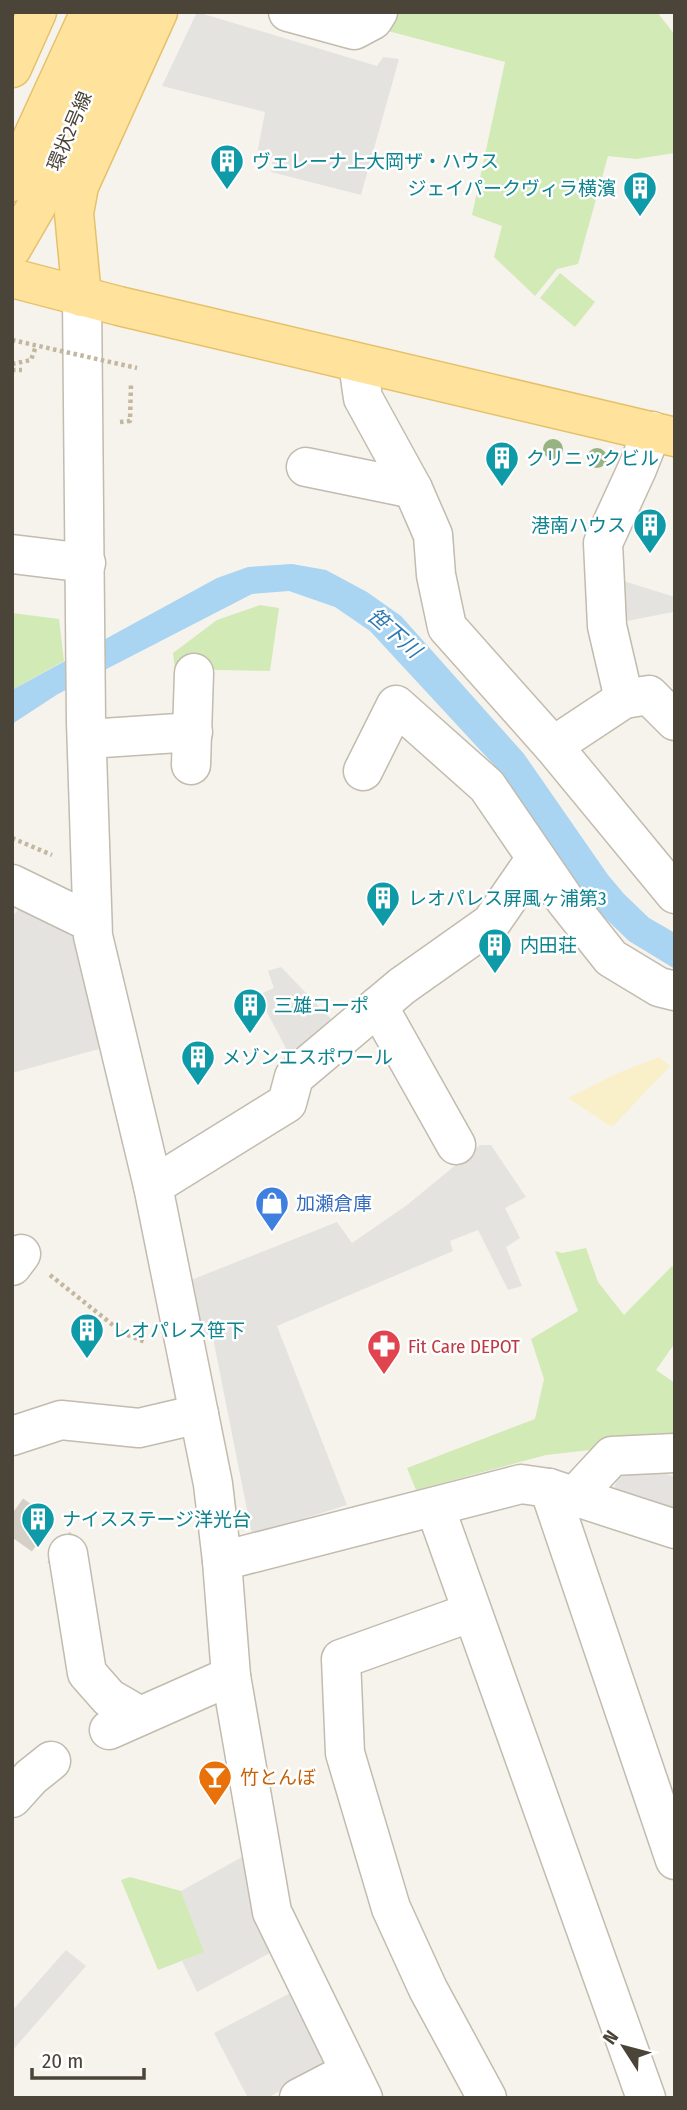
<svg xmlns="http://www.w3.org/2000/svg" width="687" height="2110" viewBox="0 0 687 2110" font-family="'Fira Sans Condensed','Noto Sans JP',sans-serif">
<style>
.green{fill:#d2eab5}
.sand{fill:#f9efc9}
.parking{fill:#e5e3e0}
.water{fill:#a9d4f2}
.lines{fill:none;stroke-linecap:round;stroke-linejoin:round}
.minor-tunnel{stroke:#d4d0c8;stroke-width:38;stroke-dasharray:38 19;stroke-linecap:butt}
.minor-casing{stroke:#c2bbae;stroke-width:41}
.major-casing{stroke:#e6c16a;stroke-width:41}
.path{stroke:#c4b79f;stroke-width:4.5;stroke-dasharray:3.5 3.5;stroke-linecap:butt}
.minor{stroke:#fff;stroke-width:38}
.major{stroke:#ffe39c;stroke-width:38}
.path-bridge{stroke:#c4b79f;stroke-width:4.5;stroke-dasharray:3.5 3.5;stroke-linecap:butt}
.tree{fill:#97b381}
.labels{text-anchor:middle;stroke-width:5;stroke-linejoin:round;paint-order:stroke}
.street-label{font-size:19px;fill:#4b4439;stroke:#fff}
.culture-label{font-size:19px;fill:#0d838f;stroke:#fff;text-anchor:start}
.shop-label{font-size:19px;fill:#366cbe;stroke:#fff;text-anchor:start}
.health-label{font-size:19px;fill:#be3a42;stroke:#fff;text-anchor:start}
.food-label{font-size:19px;fill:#c56008;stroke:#fff;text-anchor:start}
.water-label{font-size:21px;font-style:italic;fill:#2e7ab2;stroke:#fff}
</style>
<rect width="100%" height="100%" fill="#f6f3ec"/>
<g class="green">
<polygon points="397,12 657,12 675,35 675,153 636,159 608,156 578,264 557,269 535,296 494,257 502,226 472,215 505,62 388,31"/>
<polygon points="560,273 595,302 575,327 540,298"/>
<polygon points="260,605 279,608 270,671 175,669 173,653 217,620"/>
<polygon points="12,613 59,619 64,661 12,690"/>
<polygon points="586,1248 598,1282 624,1315 672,1266 675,1268 675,1343 656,1370 675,1383 675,1445 617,1447 546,1455 416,1490 407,1468 535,1419 544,1379 531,1339 578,1311 555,1251 562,1253"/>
<polygon points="130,1877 181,1891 205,1952 158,1970 121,1880"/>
</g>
<polygon class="sand" points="659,1057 670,1066 612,1127 568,1098 618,1073"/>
<g class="parking">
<polygon points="197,12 377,66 383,57 399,59 361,195 271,172 273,158 257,154 265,112 162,86"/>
<polygon points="617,579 675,597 673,612 622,622"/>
<polygon points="21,905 79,941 99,1049 12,1073 12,918"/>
<polygon points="281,967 333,1021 291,1058 258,995 274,988 268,971"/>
<polygon points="480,1145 491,1145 526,1197 505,1208 520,1238 506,1247 522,1286 508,1290 478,1230 450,1241 453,1251 277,1326 347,1505 252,1535 213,1338 199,1330 191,1280 337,1222 352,1243 407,1205"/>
<polygon points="625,1459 675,1477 675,1510 614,1488"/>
<polygon points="242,1857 256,1918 270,1953 197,1992 182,1961 204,1952 181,1891"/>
<polygon points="66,1950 86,1966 12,2051 12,2011"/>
<polygon points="294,1991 331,2064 267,2098 248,2098 214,2033"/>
</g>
<polygon class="water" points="292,564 326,570 367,592 401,616 524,754 608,875 624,894 649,918 675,933 675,969 629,941 603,916 578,889 494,765 370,631 335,607 289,591 252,594 58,694 12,724 12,690 217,578 248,567"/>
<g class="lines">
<polyline class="minor-tunnel" points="12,1514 68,1554"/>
<g class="minor-casing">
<g id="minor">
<polyline points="288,12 354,30 373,20 378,12"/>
<polyline points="82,297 86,722 93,936 153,1186 213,1484 222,1561 231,1676 272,1912 363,2098"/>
<polyline points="358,363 363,398 413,489 433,535 436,575 447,627 553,746 675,894"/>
<polyline points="652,431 637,469 603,543 607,626 624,699 649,695 675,721"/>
<polyline points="306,467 413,489"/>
<polyline points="12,554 86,563"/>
<polyline points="88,739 193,732"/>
<polyline points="553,746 624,699"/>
<polyline points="191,765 194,673"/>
<polyline points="363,771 396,705 487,786 565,900 611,958 659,987 675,991"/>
<polyline points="12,884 92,923"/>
<polyline points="378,1006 456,1145"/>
<polyline points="153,1186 287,1103 294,1077 402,986 491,923 536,858"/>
<polyline points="12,1266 21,1254"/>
<polyline points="12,1436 61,1420 139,1428 199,1414"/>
<polyline points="549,1488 675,1860"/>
<polyline points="574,1497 612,1456 675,1453"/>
<polyline points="435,1507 646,2098"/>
<polyline points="68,1554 87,1673 109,1698 140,1716"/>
<polyline points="222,1561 521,1484 549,1488 675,1529"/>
<polyline points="472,1612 341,1659 345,1753 391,1908 428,1989 487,2098"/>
<polyline points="109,1730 231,1676"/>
<polyline points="12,1798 31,1777 51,1761"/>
<polyline points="299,2098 349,2072"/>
</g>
</g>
<g class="major-casing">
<g id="major">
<polyline points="12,68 37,12"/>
<polyline points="12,182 90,12"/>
<polyline points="12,248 37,205 120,12"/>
<polyline points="12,278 119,306 675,437"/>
<polyline points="82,297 74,213 79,186 158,12"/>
</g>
</g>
<g class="path">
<polyline points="12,364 31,360 36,346"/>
<polyline points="12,370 22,370"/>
<polyline points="120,422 130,421 131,383"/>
<polyline points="12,838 52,855"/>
<polyline points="50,1275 123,1333 145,1342"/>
</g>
<use href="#minor" class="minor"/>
<use href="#major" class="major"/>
<polyline class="path-bridge" points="12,340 137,368"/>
</g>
<g class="tree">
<circle cx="553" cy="449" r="10"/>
<circle cx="597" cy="458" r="10"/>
</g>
<defs>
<g id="building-pin" transform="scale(1.75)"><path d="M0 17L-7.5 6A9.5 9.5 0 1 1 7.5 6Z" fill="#0f9aa8" stroke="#fff"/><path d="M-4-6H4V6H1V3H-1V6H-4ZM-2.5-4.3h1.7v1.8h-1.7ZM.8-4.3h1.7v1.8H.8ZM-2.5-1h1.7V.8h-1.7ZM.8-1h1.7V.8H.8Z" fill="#fff"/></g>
<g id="shop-pin" transform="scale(1.75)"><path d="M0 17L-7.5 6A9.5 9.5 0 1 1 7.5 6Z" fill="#3f7fe0" stroke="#fff"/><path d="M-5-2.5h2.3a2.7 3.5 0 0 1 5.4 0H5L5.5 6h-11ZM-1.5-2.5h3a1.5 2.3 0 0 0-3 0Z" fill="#fff"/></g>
<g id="pharmacy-pin" transform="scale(1.75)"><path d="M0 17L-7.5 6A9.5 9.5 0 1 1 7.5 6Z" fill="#e0444e" stroke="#fff"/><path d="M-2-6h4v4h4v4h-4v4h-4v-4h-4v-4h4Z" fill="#fff"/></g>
<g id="bar-pin" transform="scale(1.75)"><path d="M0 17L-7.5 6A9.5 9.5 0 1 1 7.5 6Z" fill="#e8710a" stroke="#fff"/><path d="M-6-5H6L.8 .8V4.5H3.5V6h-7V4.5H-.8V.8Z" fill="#fff"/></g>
</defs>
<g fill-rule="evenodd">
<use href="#building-pin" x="227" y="161"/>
<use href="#building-pin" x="640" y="188"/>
<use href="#building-pin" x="502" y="458"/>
<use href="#building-pin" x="650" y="525"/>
<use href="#building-pin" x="383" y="898"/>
<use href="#building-pin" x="495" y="945"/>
<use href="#building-pin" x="250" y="1005"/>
<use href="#building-pin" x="198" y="1057"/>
<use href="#shop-pin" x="272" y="1203"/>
<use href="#building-pin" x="87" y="1330"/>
<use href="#pharmacy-pin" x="384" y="1346"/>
<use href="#building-pin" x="38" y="1519"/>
<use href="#bar-pin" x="215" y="1777"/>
</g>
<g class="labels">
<g class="street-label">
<text transform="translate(69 131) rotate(-67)" y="7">環状2号線</text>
</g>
<g class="culture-label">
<text x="252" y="168">ヴェレーナ上大岡ザ・ハウス</text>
<text x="616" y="195" text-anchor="end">ジェイパークヴィラ横濱</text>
<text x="526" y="465">クリニックビル</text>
<text x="626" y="532" text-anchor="end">港南ハウス</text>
<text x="408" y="905">レオパレス屏風ヶ浦第3</text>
<text x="520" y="952">内田荘</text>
<text x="274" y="1012">三雄コーポ</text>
<text x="222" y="1064">メゾンエスポワール</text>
<text x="112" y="1337">レオパレス笹下</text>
<text x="62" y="1526">ナイスステージ洋光台</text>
</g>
<g class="shop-label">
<text x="296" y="1210">加瀬倉庫</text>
</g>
<g class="health-label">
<text x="408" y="1353">Fit Care DEPOT</text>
</g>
<g class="food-label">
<text x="240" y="1784">竹とんぼ</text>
</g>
<g class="water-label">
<text transform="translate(394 633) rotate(41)" y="7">笹下川</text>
</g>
</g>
<rect width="687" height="2110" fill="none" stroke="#4b4439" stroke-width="28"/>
<g transform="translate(624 2047) rotate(306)" stroke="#ffffff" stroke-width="5" paint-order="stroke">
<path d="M0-5L12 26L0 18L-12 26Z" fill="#4b4439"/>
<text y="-10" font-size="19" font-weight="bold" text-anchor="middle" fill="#4b4439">N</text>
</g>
<path d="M32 2068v10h112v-10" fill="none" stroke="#4b4439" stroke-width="3.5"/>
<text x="42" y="2068" font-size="21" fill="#4b4439" stroke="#ffffff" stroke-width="5" paint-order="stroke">20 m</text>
</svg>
